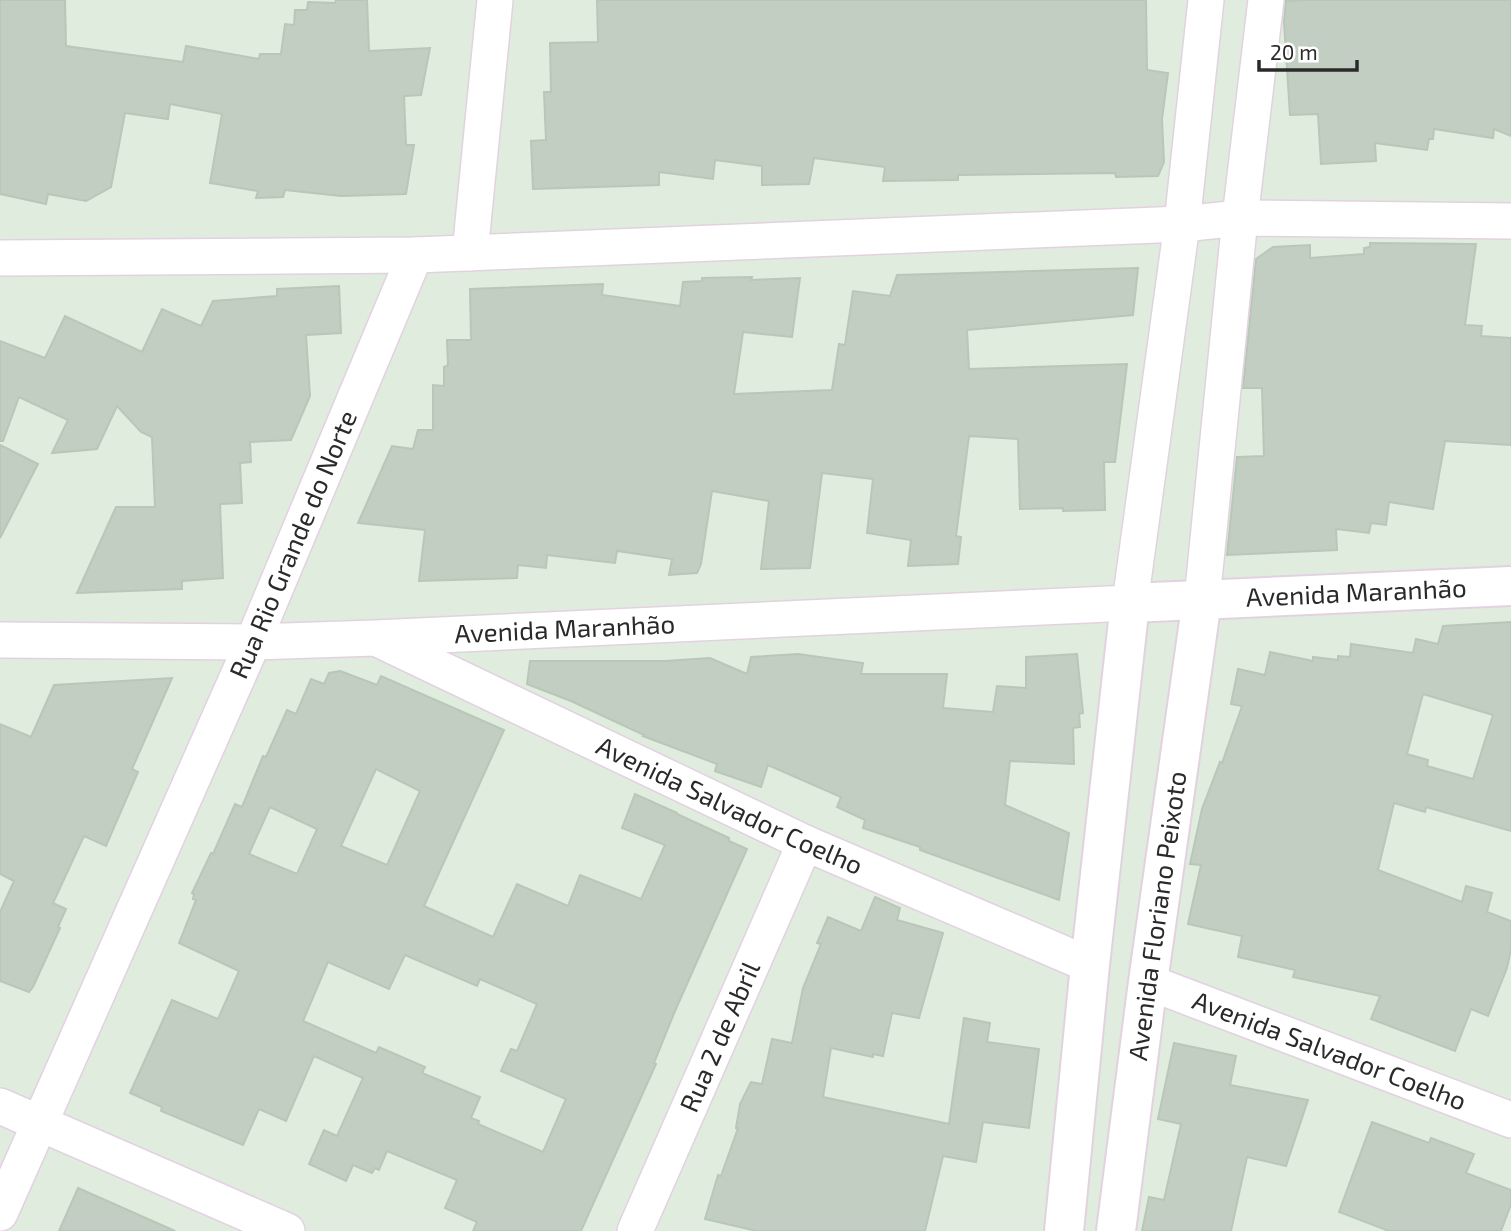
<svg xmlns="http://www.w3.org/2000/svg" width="1511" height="1231" viewBox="0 0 1511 1231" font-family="'Exo 2',sans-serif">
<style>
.building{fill:#c3cec3;stroke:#b8c7b7;stroke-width:2;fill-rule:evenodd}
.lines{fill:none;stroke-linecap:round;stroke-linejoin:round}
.street-casing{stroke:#e2d2e1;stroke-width:38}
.secondary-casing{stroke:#e2d2e1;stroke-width:42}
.street{stroke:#fff;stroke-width:35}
.secondary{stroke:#fff;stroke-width:38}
.labels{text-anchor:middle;stroke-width:7;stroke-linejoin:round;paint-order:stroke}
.street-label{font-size:26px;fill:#2a2a2a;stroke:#fff}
</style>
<rect width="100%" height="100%" fill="#e0ecdd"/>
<g class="building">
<polygon points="0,0 65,0 66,46 183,62 186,46 259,59 260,54 281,54 285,24 294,25 295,10 307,10 308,2 335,3 336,0 367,0 369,51 430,48 421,95 404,96 406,145 414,145 406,194 341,196 285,190 283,197 256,198 258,191 210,183 222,114 170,104 168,119 125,113 111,187 86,201 48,194 46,204 0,194"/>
<polygon points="597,0 1146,0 1147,70 1168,73 1162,119 1164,162 1158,176 1116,177 1115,173 958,175 958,180 883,181 885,167 814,158 809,184 762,185 762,166 715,160 713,179 659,172 659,185 533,189 531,141 546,140 544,92 551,92 550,43 598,42"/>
<polygon points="1307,0 1511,0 1511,136 1494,129 1493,138 1434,129 1433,139 1429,139 1427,150 1375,143 1376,161 1321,164 1318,114 1290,115 1284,22 1286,1"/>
<polygon points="1370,243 1476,244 1465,325 1482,326 1481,336 1511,338 1511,445 1445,441 1433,509 1389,502 1386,525 1371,523 1369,533 1336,529 1337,550 1227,555 1237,457 1264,456 1262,388 1243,388 1256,259 1273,247 1310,245 1310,258 1364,254 1364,248 1370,247"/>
<polygon points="1138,268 1133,315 967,330 969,369 1127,364 1115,462 1104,462 1105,510 1063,511 1063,508 1020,509 1018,439 969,436 956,536 961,537 958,564 908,566 911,540 867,533 873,479 822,473 810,568 761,569 769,501 712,491 701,564 697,573 669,575 672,559 617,551 615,563 547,555 546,568 518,565 517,578 419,581 425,530 358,523 392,446 413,449 418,430 433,430 433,385 444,386 444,367 448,365 447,340 471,340 470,289 603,284 602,295 680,306 683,282 702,281 702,278 752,277 751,280 800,278 792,337 743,332 734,394 832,390 839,344 845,345 853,291 890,296 897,275"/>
<polygon points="339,286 341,333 306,335 310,396 291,440 250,442 251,462 240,463 242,503 220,504 223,578 182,581 182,589 77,593 116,507 155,507 152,437 141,432 117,406 97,449 52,453 68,420 19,397 3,441 0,441 0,341 45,358 65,316 142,352 162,309 201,326 213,301 277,296 277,289"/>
<polygon points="0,445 38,464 0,538"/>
<path d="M1511,622V831L1426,807L1425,812L1394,803L1378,870L1462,902L1466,886L1492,893L1487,912L1511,921V949L1507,968L1488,1016L1471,1009L1455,1051L1371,1019L1380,996L1293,977L1295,970L1238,957L1242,936L1188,924L1201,865L1190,864L1202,809L1220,762L1222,763L1242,706L1231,704L1238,669L1265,675L1270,652L1313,661V657L1338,660V656L1350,657L1351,644L1413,653L1416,639L1438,644L1443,626ZM1423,694L1493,715L1473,779L1427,766L1428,760L1407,754Z"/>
<polygon points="798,654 863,663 861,674 947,674 943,708 993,712 997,686 1026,688 1026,657 1077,654 1083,713 1079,714 1080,727 1073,728 1074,764 1010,761 1005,805 1069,833 1059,900 920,850 920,847 863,828 865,820 837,807 841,797 768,765 761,787 715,771 717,764 643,736 644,735 571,701 527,684 530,661 665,661 710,658 747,674 751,657"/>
<path d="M340,671L377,685L381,676L504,730L424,906L493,937L517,884L568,906L580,875L641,899L665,845L622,828L635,794L677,813V814L729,838V841L747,849L675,1011L654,1063L656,1064L581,1231H473L477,1222L445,1208L457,1180L387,1151L379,1170L375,1168L372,1173L353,1165L346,1181L309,1164L324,1130L337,1136L363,1078L314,1056L286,1121L259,1109L243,1145L161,1111L162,1107L130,1093L172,1000L218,1019L239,971L179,943L196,900L193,899L194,894L192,893L211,853L213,854L235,804L242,807L263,756L266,757L287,710L296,714L311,679L324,684L329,673ZM376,769L420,791L387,865L341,846ZM270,807L317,829L297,874L249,854ZM405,955L477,986L480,979L537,1004L517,1051L511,1049L501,1071L566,1099L543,1152L478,1124L479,1121L471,1118L480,1097L422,1073L425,1067L379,1047L376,1053L303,1021L328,962L389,989Z"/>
<polygon points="172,678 132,769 138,772 106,846 84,836 53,903 66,909 58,927 60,928 33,987 29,992 0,981 0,912 14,881 0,874 0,724 31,737 54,685"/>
<polygon points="875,897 900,908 897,920 943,933 919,1018 892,1013 883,1056 873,1054 873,1057 831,1048 823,1097 949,1124 964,1018 990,1023 987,1042 1039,1049 1029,1128 983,1122 976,1162 943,1156 925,1231 757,1231 705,1219 718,1175 721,1176 738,1128 736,1128 740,1104 751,1082 762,1084 772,1039 792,1043 803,988 821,944 817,943 828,917 861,931"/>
<polygon points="1174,1043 1236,1056 1230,1085 1308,1100 1286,1166 1247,1157 1231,1231 1142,1231 1149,1197 1164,1200 1181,1124 1158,1119"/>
<polygon points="1372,1122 1429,1143 1431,1138 1474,1154 1466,1173 1511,1190 1511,1204 1501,1231 1389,1231 1339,1212"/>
<polygon points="78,1188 175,1231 59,1231"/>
</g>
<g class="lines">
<g class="street-casing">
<g id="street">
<polyline points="470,253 495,0"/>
<polyline points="0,258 415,255 1182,224 1240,218 1511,221"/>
<polyline points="1202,600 1240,218 1266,0"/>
<path id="s1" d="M0,640L253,642L375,638L1130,603L1182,224L1206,0"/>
<path id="s2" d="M380,640L805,843L1090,965"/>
<path id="s3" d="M1148,982L1511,1120"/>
<polyline points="0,1106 287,1231"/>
<path id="s4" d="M0,1213L253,642L415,255"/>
<path id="s5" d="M635,1231L805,843"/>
</g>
</g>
<g class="secondary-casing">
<g id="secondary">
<path id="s6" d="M1064,1231L1090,965L1130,603L1511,586"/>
<path id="s7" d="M1116,1231L1148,982L1202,600"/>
</g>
</g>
<use href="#street" class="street"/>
<use href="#secondary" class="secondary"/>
</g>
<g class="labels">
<g class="street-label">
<text dy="9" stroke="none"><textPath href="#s4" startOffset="730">Rua Rio Grande do Norte</textPath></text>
<text dy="9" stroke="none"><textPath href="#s6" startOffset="858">Avenida Maranhão</textPath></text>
<text dy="9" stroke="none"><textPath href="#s1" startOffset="565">Avenida Maranhão</textPath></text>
<text dy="9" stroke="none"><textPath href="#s2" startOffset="387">Avenida Salvador Coelho</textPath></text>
<text dy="9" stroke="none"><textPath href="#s7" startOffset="318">Avenida Floriano Peixoto</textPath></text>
<text dy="9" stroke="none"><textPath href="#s5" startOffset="212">Rua 2 de Abril</textPath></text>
<text dy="9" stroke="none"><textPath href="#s3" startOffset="194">Avenida Salvador Coelho</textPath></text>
</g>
</g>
<path d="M1259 60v10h98v-10" fill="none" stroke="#2a2a2a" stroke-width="3.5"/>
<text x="1270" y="60" font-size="21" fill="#2a2a2a" stroke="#ffffff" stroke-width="5" paint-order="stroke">20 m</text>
</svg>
